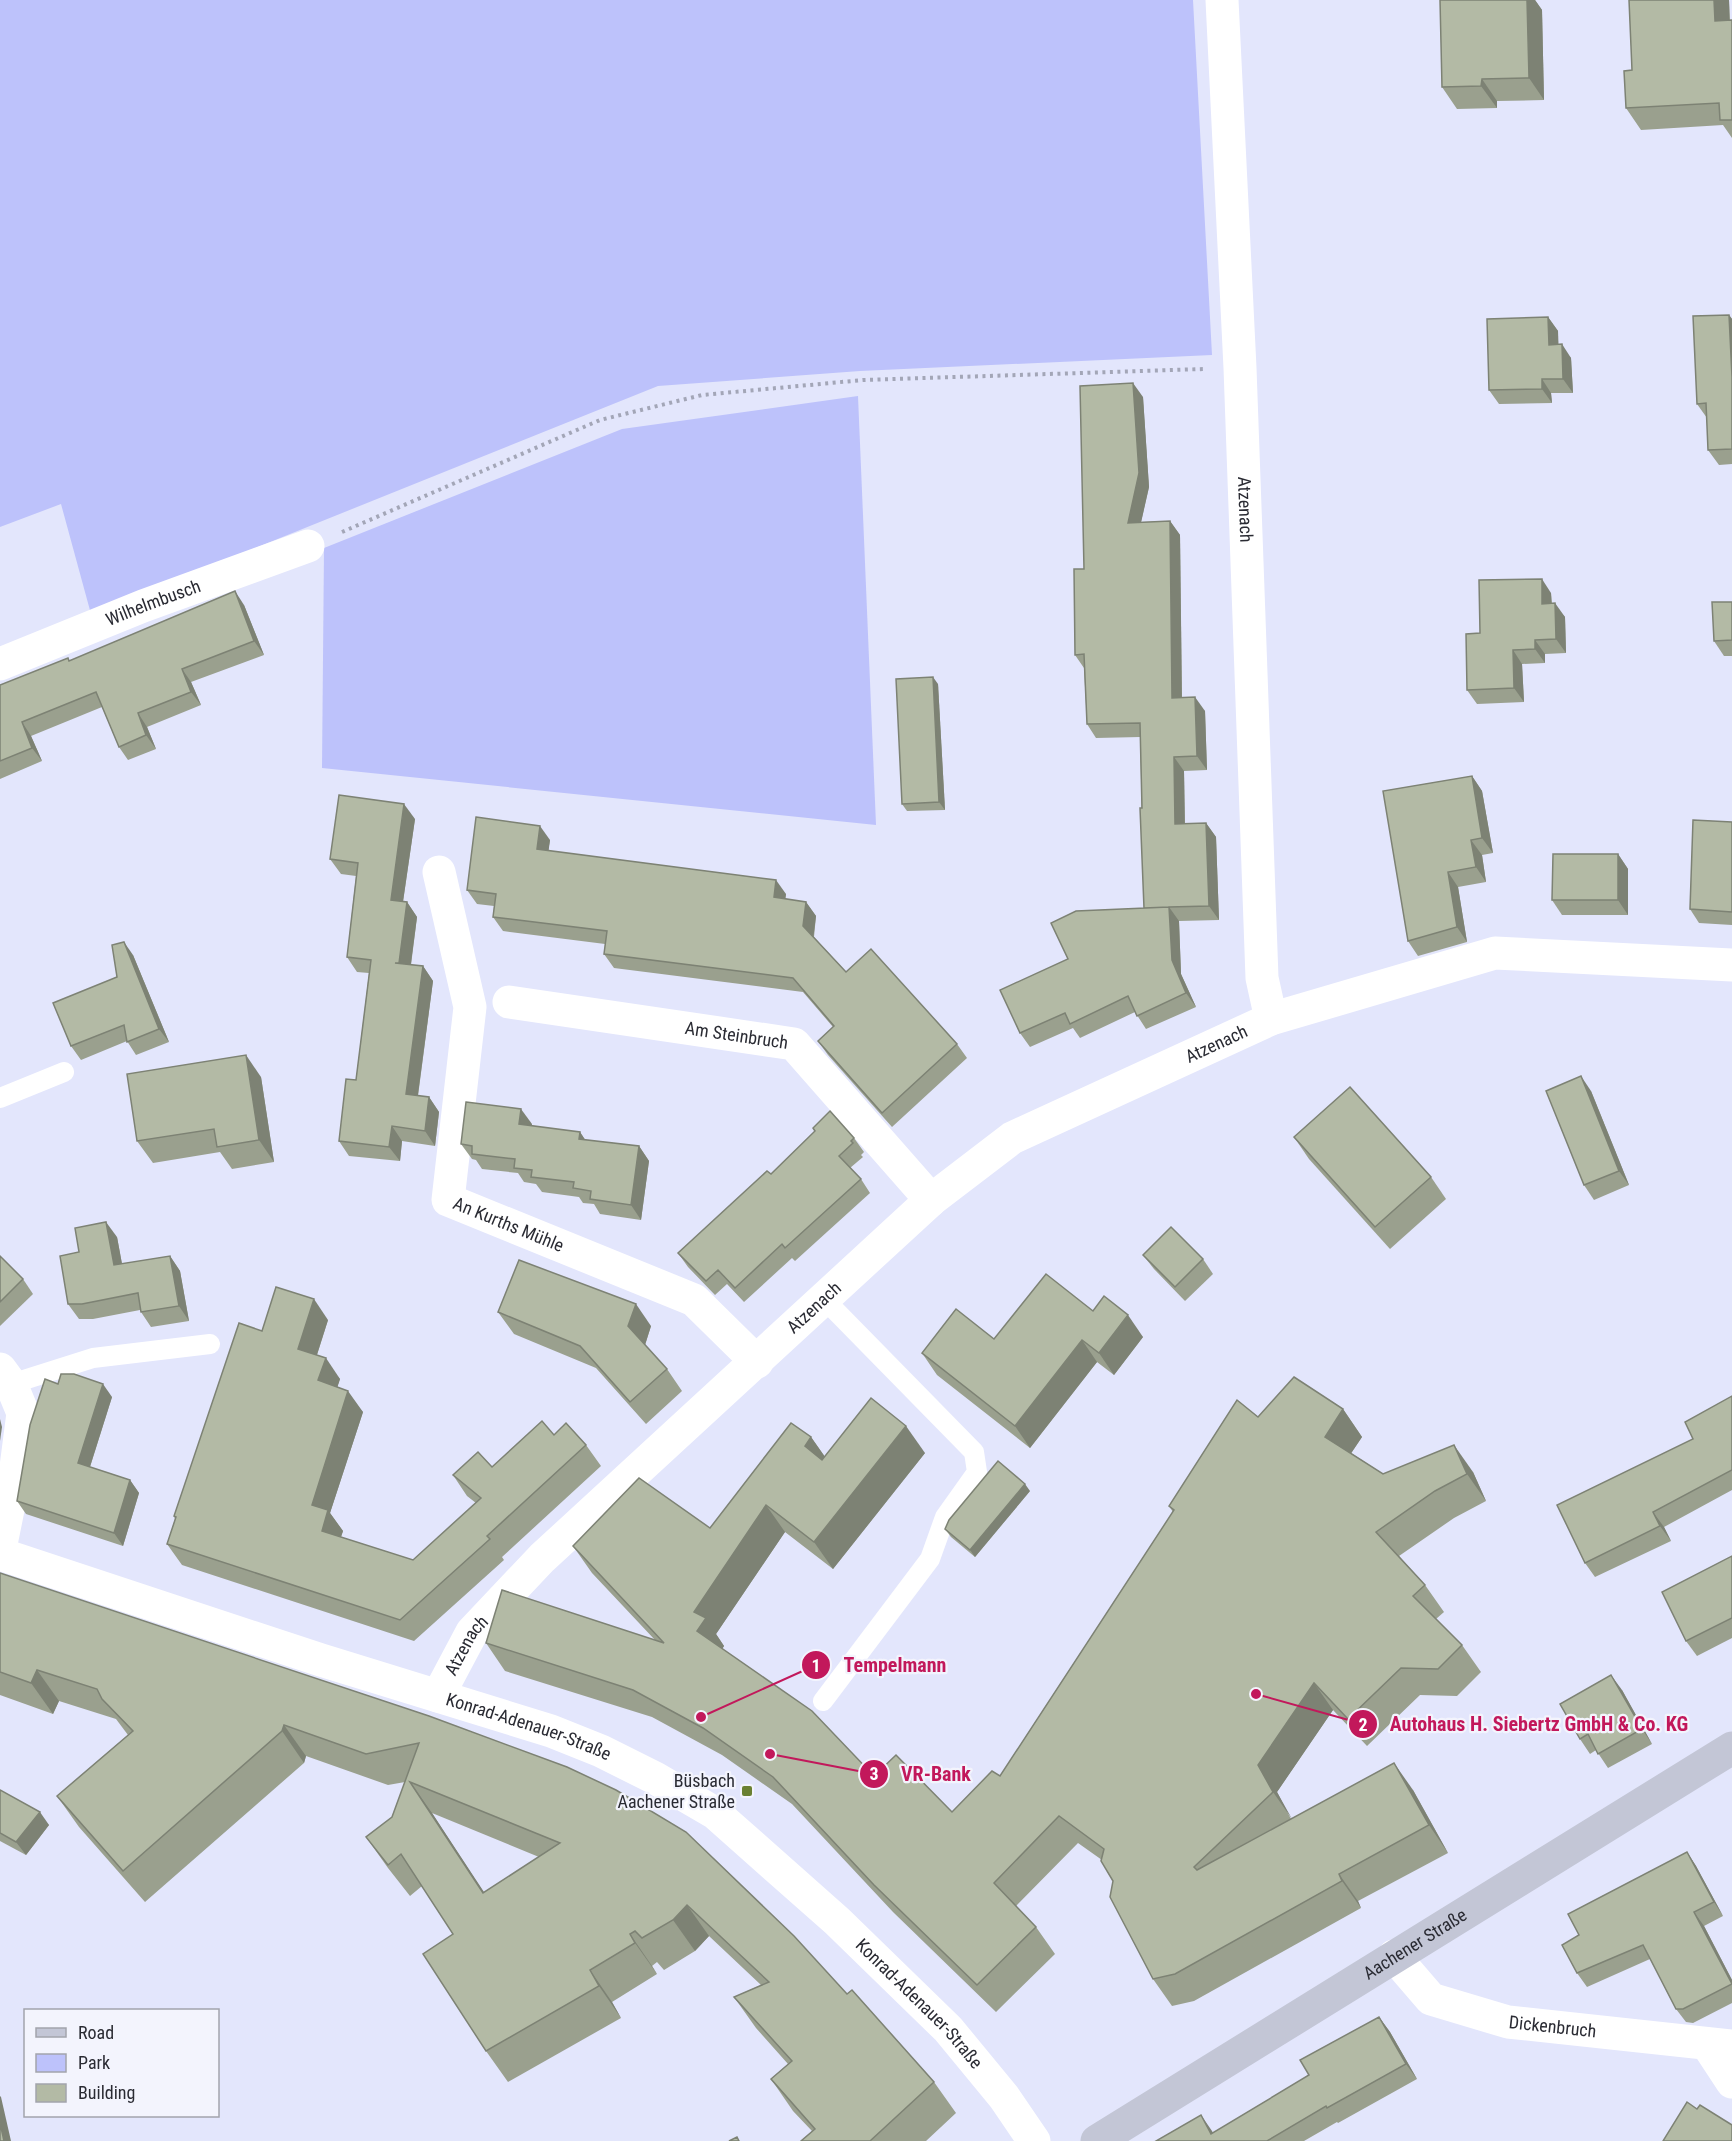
<svg xmlns="http://www.w3.org/2000/svg" width="1732" height="2141" viewBox="0 0 1732 2141" font-family="'Roboto Condensed',sans-serif">
<style>
.green{fill:#bdc2fb}
.lines{fill:none;stroke-linecap:round;stroke-linejoin:round}
.path{stroke:#a3a6b7;stroke-width:4;stroke-dasharray:3 4.5;stroke-linecap:butt}
.service{stroke:#fff;stroke-width:20}
.minor{stroke:#fff;stroke-width:33}
.tertiary{stroke:#fff;stroke-width:33}
.primary{stroke:#c3c6d6;stroke-width:33}
.wall{fill:#9aa08e;fill-rule:evenodd}
.shaded-wall{fill:#7d8274}
.building{fill:#b3baa5;stroke:#7d8274;stroke-width:1.5;fill-rule:evenodd}
.poi-dot{fill:#6a8032;stroke:#f3f4fd;stroke-width:2}
.labels{text-anchor:middle;stroke-width:4.5;stroke-linejoin:round;paint-order:stroke}
.street-label{font-size:18px;fill:#2a2b33;stroke:#f3f4fd}
.poi-label{font-size:18px;fill:#2a2b33;stroke:#f3f4fd;text-anchor:end}
.leader{fill:none;stroke:#c2185b;stroke-width:2}
.callout-dot{fill:#c2185b;stroke:#f3f4fd;stroke-width:2}
.mark-label{font-size:18px;text-anchor:middle;font-weight:bold;fill:#fff}
.callout-label{font-size:20px;text-anchor:middle;font-weight:bold;fill:#c2185b;stroke:#f3f4fd;stroke-width:4.5;stroke-linejoin:round;paint-order:stroke}
</style>
<rect width="100%" height="100%" fill="#e3e6fc"/>
<g class="green">
<polygon points="0,0 1193,0 1212,355 860,371 658,386 91,614 61,504 0,527"/>
<polygon points="858,396 876,825 322,768 324,548 622,429"/>
</g>
<g class="lines">
<polyline class="path" points="342,532 600,420 702,395 863,380 1204,369"/>
<g class="service">
<polyline points="0,1098 64,1072"/>
<polyline points="11,1384 93,1358 210,1344"/>
<polyline points="823,1701 930,1559 945,1517 977,1472 974,1452 824,1299"/>
</g>
<g class="minor">
<path id="s1" d="M1222,0L1240,368L1262,978L1271,1019"/>
<path id="s2" d="M0,664L143,606L308,546"/>
<path id="s3" d="M439,872L470,1007L448,1200L694,1300L757,1362"/>
<path id="s4" d="M509,1002L794,1044L931,1200"/>
<polyline points="0,1369 11,1384 23,1413 15,1475 0,1549"/>
<path id="s5" d="M438,1696L472,1632L542,1558L931,1200L1012,1138L1271,1019L1495,953L1732,965"/>
<path id="s6" d="M1394,1956L1431,1999L1508,2022L1732,2046"/>
<polyline points="1707,2044 1732,2082"/>
</g>
<path class="tertiary" id="s7" d="M0,1554L321,1660L551,1731L601,1751L655,1778L715,1813L837,1921L948,2029L1004,2097L1034,2141"/>
<path class="primary" id="s8" d="M1097,2141L1732,1748"/>
</g>
<g class="wall">
<polygon points="1440,0 1535,0 1542,10 1544,100 1497,101 1497,108 1457,109 1442,87"/>
<polygon points="1629,0 1729,0 1730,20 1732,20 1732,138 1723,125 1641,130 1626,108 1632,70"/>
<polygon points="1729,315 1732,319 1732,464 1719,465 1708,450 1707,418 1697,404"/>
<polygon points="1548,317 1558,331 1558,344 1571,358 1573,393 1551,393 1552,403 1499,404 1489,390"/>
<polygon points="1143,397 1149,487 1141,522 1170,521 1180,535 1182,698 1205,711 1207,770 1184,771 1185,824 1206,823 1216,837 1219,920 1179,921 1181,974 1196,1007 1146,1029 1135,1012 1080,1038 1073,1028 1030,1047 1020,1033 1068,959 1144,908 1140,737 1096,738 1087,724 1084,668 1075,655 1084,569"/>
<polygon points="1551,593 1552,603 1565,617 1566,653 1545,654 1545,663 1522,664 1524,702 1477,704 1467,690 1480,633"/>
<polygon points="1732,602 1732,656 1724,656 1714,641"/>
<polygon points="244,605 264,655 191,682 201,705 147,727 156,749 128,760 119,747 102,707 31,736 42,761 0,779 0,685 70,661"/>
<polygon points="938,684 945,810 907,811 902,804"/>
<polygon points="1472,776 1482,791 1493,853 1482,855 1486,882 1458,887 1467,942 1418,956 1408,941"/>
<polygon points="415,819 403,902 407,902 417,917 411,965 423,966 433,981 418,1096 429,1097 439,1112 435,1146 402,1141 400,1161 349,1156 339,1141 356,1080 369,973 357,972 347,957 356,876 341,874 330,859"/>
<polygon points="1732,822 1732,925 1699,923 1690,909"/>
<polygon points="550,840 548,851 786,894 785,899 806,902 816,916 814,937 846,972 957,1044 967,1058 892,1127 828,1055 818,1041 833,1027 803,992 614,968 604,954 605,944 503,931 493,917 494,906 477,904 467,890"/>
<polygon points="1618,854 1628,869 1628,915 1562,915 1552,900"/>
<polygon points="133,955 169,1042 136,1055 127,1041 81,1060 71,1046 117,977"/>
<polygon points="261,1077 274,1162 232,1169 220,1152 153,1163 137,1141"/>
<polygon points="1591,1091 1629,1185 1594,1200 1584,1185"/>
<polygon points="532,1124 531,1126 580,1132 585,1140 639,1146 649,1161 641,1220 600,1214 594,1204 583,1203 579,1197 542,1192 536,1184 524,1182 518,1173 482,1169 476,1160 472,1159 461,1144"/>
<polygon points="813,1128 854,1138 864,1152 861,1155 863,1157 850,1168 861,1179 870,1193 795,1261 792,1258 744,1302 727,1284 715,1295 688,1267 678,1253 771,1174 815,1131"/>
<polygon points="1294,1137 1431,1177 1446,1199 1390,1249 1309,1159"/>
<polygon points="117,1237 122,1264 170,1256 180,1271 189,1321 151,1327 141,1312 140,1310 93,1319 79,1319 68,1304 79,1252"/>
<polygon points="1143,1255 1203,1259 1213,1274 1185,1301 1154,1269"/>
<polygon points="0,1256 23,1279 33,1294 0,1326"/>
<polygon points="1093,1311 1143,1337 1114,1375 1097,1362 1030,1448 937,1375 922,1353 994,1339"/>
<polygon points="498,1312 651,1326 645,1345 667,1369 682,1391 646,1424 596,1368 514,1334"/>
<polygon points="328,1320 317,1355 340,1379 337,1387 363,1412 330,1513 343,1531 341,1537 413,1560 476,1503 467,1496 453,1475 492,1467 554,1435 586,1445 601,1466 502,1557 504,1560 414,1641 182,1565 167,1544 175,1519 174,1516 262,1331"/>
<polygon points="58,1384 112,1397 90,1467 130,1480 139,1493 123,1546 26,1514 17,1501"/>
<polygon points="1732,1396 1732,1490 1664,1527 1671,1541 1595,1577 1585,1563 1693,1439"/>
<polygon points="1343,1409 1362,1437 1351,1453 1383,1474 1473,1472 1486,1501 1454,1518 1399,1556 1425,1585 1444,1612 1436,1619 1462,1645 1481,1672 1457,1696 1420,1695 1367,1746 1333,1710 1277,1792 1291,1819 1413,1790 1448,1853 1358,1901 1361,1908 1194,2001 1172,2006 1153,1979 1113,1881 1102,1860 1078,1843 1016,1906 1036,1927 1055,1954 996,2012 893,1912 792,1804 722,1755 652,1717 505,1671 486,1643 655,1640 592,1573 573,1546 710,1528 811,1437 825,1457 925,1453 833,1569 785,1532 716,1634 724,1646 722,1649 874,1776 952,1812 1000,1776 1173,1512 1169,1506 1258,1417"/>
<polygon points="1030,1491 975,1557 951,1537 945,1529"/>
<polygon points="1732,1556 1732,1638 1697,1656 1686,1641"/>
<path d="M0,1573L429,1716L847,1994L934,2082L956,2113L926,2141H801L812,2131L793,2111L771,2079L788,2064L756,2028L734,1997L761,1985L709,1936L695,1951L664,1970L657,1962L652,1966L657,1974L612,2002L621,2018L508,2082L486,2051L453,1934L422,1886L410,1896L388,1868L366,1837L392,1817L405,1782L388,1785L306,1756L304,1763L145,1902L79,1827L57,1796L128,1735L116,1719L59,1701L53,1714L0,1695ZM432,1813L539,1857L484,1893Z"/>
<polygon points="1622,1690 1652,1744 1608,1768 1596,1750 1590,1754 1580,1739"/>
<polygon points="0,1790 49,1825 26,1855 0,1841"/>
<polygon points="1687,1852 1696,1866 1723,1916 1704,1926 1732,1980 1732,2003 1693,2023 1686,2022 1676,2009 1650,1959 1587,1987 1577,1973 1579,1935"/>
<polygon points="1379,2017 1390,2032 1417,2079 1338,2123 1337,2122 1304,2141 1156,2141 1213,2133 1309,2075"/>
</g>
<g class="shaded-wall">
<polygon points="1527,0 1535,0 1542,10 1544,100 1529,78"/>
<polygon points="1714,0 1729,0 1730,43 1715,21"/>
<polygon points="1482,79 1497,101 1497,108 1481,86"/>
<polygon points="1729,315 1732,319 1732,378"/>
<polygon points="1548,317 1558,331 1559,358 1549,345"/>
<polygon points="1562,344 1571,358 1573,393 1563,379"/>
<polygon points="1542,379 1551,393 1552,403 1542,389"/>
<polygon points="1133,383 1143,397 1149,487 1138,536 1128,523"/>
<polygon points="1170,521 1180,535 1182,712 1172,698"/>
<polygon points="1542,579 1551,593 1552,618 1542,604"/>
<polygon points="235,591 244,605 264,655 254,641"/>
<polygon points="1555,603 1565,617 1566,653 1556,639"/>
<polygon points="1535,640 1545,654 1545,663 1535,649"/>
<polygon points="1513,650 1522,664 1524,702 1514,688"/>
<polygon points="182,669 191,682 201,705 191,692"/>
<polygon points="933,677 938,684 945,810 939,802"/>
<polygon points="1195,697 1205,711 1207,770 1197,756"/>
<polygon points="138,713 147,727 156,749 146,735"/>
<polygon points="22,722 31,736 42,761 32,748"/>
<polygon points="1174,757 1184,771 1185,838 1175,824"/>
<polygon points="1472,776 1482,791 1493,853 1482,838"/>
<polygon points="404,804 415,819 401,915 391,900"/>
<polygon points="1206,823 1216,837 1219,920 1209,906"/>
<polygon points="540,826 550,840 547,863 537,849"/>
<polygon points="1471,840 1482,855 1486,882 1476,867"/>
<polygon points="1618,854 1628,869 1628,915 1618,900"/>
<polygon points="1448,872 1458,887 1467,942 1457,927"/>
<polygon points="776,880 786,894 784,911 774,897"/>
<polygon points="407,902 417,917 409,978 399,963"/>
<polygon points="806,902 816,916 813,940 803,926"/>
<polygon points="1169,907 1179,921 1181,974 1196,1007 1186,993 1172,960"/>
<polygon points="124,942 133,955 169,1042 159,1029"/>
<polygon points="423,966 433,981 416,1109 406,1094"/>
<polygon points="246,1055 261,1077 274,1162 259,1140"/>
<polygon points="1581,1076 1591,1091 1629,1185 1619,1171"/>
<polygon points="429,1097 439,1112 435,1146 425,1131"/>
<polygon points="521,1109 532,1124 530,1139 519,1124"/>
<polygon points="392,1126 402,1141 400,1161 389,1147"/>
<polygon points="580,1132 590,1147 579,1139"/>
<polygon points="639,1146 649,1161 641,1220 631,1205"/>
<polygon points="106,1222 117,1237 125,1280 114,1265"/>
<polygon points="170,1256 180,1271 189,1321 179,1306"/>
<polygon points="314,1299 328,1320 312,1370 298,1349"/>
<polygon points="636,1304 651,1326 644,1348 628,1326"/>
<polygon points="1128,1315 1143,1337 1114,1375 1099,1353"/>
<polygon points="1082,1340 1097,1362 1030,1448 1015,1426"/>
<polygon points="326,1358 340,1379 333,1401 318,1380"/>
<polygon points="103,1384 112,1397 87,1476 78,1463"/>
<polygon points="348,1391 363,1412 330,1513 343,1531 336,1551 322,1531 312,1505"/>
<polygon points="1343,1409 1362,1437 1344,1464 1325,1437"/>
<polygon points="0,1419 2,1427 0,1441"/>
<polygon points="906,1426 925,1453 833,1569 814,1542"/>
<polygon points="811,1437 830,1464 824,1474 805,1446"/>
<polygon points="1454,1445 1473,1472 1486,1501 1467,1474"/>
<polygon points="130,1480 139,1493 123,1546 114,1533"/>
<polygon points="1025,1484 1030,1491 975,1557 970,1550"/>
<polygon points="766,1505 785,1532 716,1634 724,1646 716,1659 697,1631 694,1612"/>
<polygon points="1653,1512 1664,1527 1671,1541 1660,1526"/>
<polygon points="37,1670 59,1701 53,1714 31,1683"/>
<polygon points="1611,1675 1622,1690 1652,1744 1642,1729"/>
<polygon points="1314,1683 1333,1710 1277,1792 1292,1819 1273,1792 1258,1765"/>
<polygon points="284,1725 306,1756 304,1763 282,1731"/>
<polygon points="1394,1763 1413,1790 1448,1853 1429,1825"/>
<polygon points="410,1782 432,1813 505,1924 483,1893"/>
<polygon points="40,1812 49,1825 26,1855 16,1842"/>
<polygon points="1687,1852 1696,1866 1723,1916 1714,1902"/>
<polygon points="1339,1874 1358,1901 1361,1908 1342,1881"/>
<polygon points="687,1905 709,1936 695,1951 673,1920"/>
<polygon points="1694,1912 1704,1926 1732,1980 1732,1985"/>
<polygon points="630,1934 652,1966 657,1974 635,1943"/>
<polygon points="590,1970 612,2002 621,2018 599,1986"/>
<polygon points="1379,2017 1390,2032 1417,2079 1406,2064"/>
<polygon points="0,2096 1,2097 11,2141 4,2141 0,2123"/>
<polygon points="1201,2115 1212,2131 1217,2141 1211,2134"/>
</g>
<g class="building">
<polygon points="1440,0 1527,0 1529,78 1482,79 1481,86 1442,87"/>
<polygon points="1629,0 1714,0 1715,21 1732,20 1732,120 1720,120 1719,103 1626,108 1624,71 1632,70"/>
<polygon points="1729,315 1732,377 1732,449 1708,450 1706,403 1697,404 1693,316"/>
<polygon points="1548,317 1549,345 1562,344 1563,379 1542,379 1542,389 1489,390 1487,319"/>
<polygon points="1133,383 1139,473 1128,523 1170,521 1172,698 1195,697 1197,756 1174,757 1175,824 1206,823 1209,906 1169,907 1172,960 1186,993 1137,1016 1128,996 1070,1024 1065,1013 1020,1033 1000,990 1068,959 1051,923 1076,911 1169,907 1144,908 1140,808 1142,808 1140,723 1087,724 1084,654 1075,655 1074,569 1084,569 1080,386"/>
<polygon points="1542,579 1542,604 1555,603 1556,639 1535,640 1535,649 1513,650 1514,688 1467,690 1466,634 1480,633 1479,580"/>
<polygon points="235,591 254,641 182,669 191,692 138,713 146,735 119,747 96,692 22,722 32,748 0,761 0,685 68,658 69,661"/>
<polygon points="1712,602 1732,602 1732,640 1714,641"/>
<polygon points="933,677 939,802 902,804 896,679"/>
<polygon points="1472,776 1482,838 1471,840 1476,867 1448,872 1457,927 1408,941 1383,791"/>
<polygon points="339,795 404,804 391,900 407,902 399,963 395,963 423,966 406,1094 429,1097 425,1131 392,1126 389,1147 339,1141 346,1079 356,1080 371,960 347,957 358,863 330,859"/>
<polygon points="476,817 540,826 537,849 776,880 774,897 806,902 803,926 846,972 871,949 957,1044 882,1113 818,1041 834,1026 793,978 604,954 607,931 493,917 496,894 467,890"/>
<polygon points="1693,820 1732,822 1732,912 1690,909"/>
<polygon points="1553,854 1618,854 1618,900 1552,900"/>
<polygon points="124,942 159,1029 127,1042 124,1025 71,1046 53,1003 117,977 112,945"/>
<polygon points="246,1055 259,1140 217,1147 214,1129 137,1141 127,1074"/>
<polygon points="1581,1076 1619,1171 1584,1185 1546,1091"/>
<polygon points="1350,1087 1431,1177 1375,1227 1294,1137"/>
<polygon points="466,1102 521,1109 519,1124 580,1132 579,1139 639,1146 631,1205 590,1199 591,1191 573,1188 574,1182 531,1177 532,1170 514,1168 515,1159 472,1154 472,1146 461,1144"/>
<polygon points="830,1111 854,1138 851,1141 853,1143 839,1156 861,1179 785,1248 782,1244 735,1288 718,1270 706,1281 678,1253 767,1171 771,1174 815,1131 813,1128"/>
<polygon points="106,1222 114,1265 170,1256 179,1306 141,1312 138,1293 82,1304 68,1304 60,1256 79,1252 75,1228"/>
<polygon points="1171,1227 1203,1259 1175,1287 1143,1255"/>
<polygon points="0,1256 23,1279 0,1302"/>
<polygon points="519,1260 636,1304 628,1326 667,1369 630,1402 580,1346 498,1312"/>
<polygon points="1046,1274 1093,1311 1104,1296 1128,1315 1099,1353 1082,1340 1015,1426 922,1353 956,1309 994,1339"/>
<polygon points="276,1287 314,1299 298,1349 326,1358 318,1380 348,1391 312,1505 328,1510 322,1531 413,1560 481,1498 453,1475 478,1452 492,1467 542,1421 554,1435 566,1423 586,1445 487,1536 490,1539 400,1620 167,1544 176,1517 174,1516 239,1323 262,1331"/>
<polygon points="61,1374 74,1374 103,1384 78,1463 130,1480 114,1533 17,1501 30,1425 45,1379 58,1384"/>
<polygon points="1294,1377 1343,1409 1325,1437 1383,1474 1454,1445 1467,1474 1435,1491 1376,1532 1425,1585 1413,1596 1462,1645 1438,1669 1401,1668 1348,1719 1314,1683 1258,1765 1273,1792 1194,1867 1197,1870 1394,1763 1429,1825 1339,1874 1342,1881 1175,1974 1153,1979 1110,1897 1113,1881 1101,1861 1104,1849 1059,1816 994,1883 1036,1927 977,1985 874,1885 773,1777 703,1728 633,1690 486,1643 502,1590 664,1643 573,1546 639,1478 710,1528 791,1423 811,1437 805,1446 822,1460 871,1398 906,1426 814,1542 766,1505 694,1612 706,1618 697,1631 812,1711 874,1776 896,1755 952,1812 992,1771 1000,1776 1174,1510 1169,1506 1237,1400 1258,1417"/>
<polygon points="1732,1396 1732,1470 1653,1512 1660,1526 1585,1563 1557,1505 1693,1439 1685,1422"/>
<polygon points="998,1461 1025,1484 970,1550 945,1529 949,1520"/>
<polygon points="1732,1556 1732,1618 1686,1641 1662,1592"/>
<path d="M0,1573L429,1716L567,1767L616,1790L686,1832L794,1936L847,1994L852,1990L934,2082L870,2141H801L815,2129L771,2079L792,2061L734,1997L769,1982L687,1905L673,1920L642,1938L635,1931L630,1934L635,1943L590,1970L599,1986L486,2051L423,1954L453,1934L401,1854L388,1865L366,1837L392,1817L419,1743L366,1754L284,1725L282,1731L123,1871L57,1796L133,1731L102,1699L97,1689L37,1670L31,1683L0,1672ZM410,1782L560,1843L483,1893Z"/>
<polygon points="1611,1675 1642,1729 1598,1754 1588,1734 1580,1739 1560,1704"/>
<polygon points="0,1790 40,1812 16,1842 0,1833"/>
<polygon points="1687,1852 1714,1902 1694,1912 1732,1984 1683,2009 1676,2009 1643,1945 1577,1973 1562,1945 1579,1935 1568,1914"/>
<polygon points="1379,2017 1406,2064 1327,2108 1326,2106 1267,2141 1156,2141 1201,2115 1211,2134 1309,2075 1300,2060"/>
<polygon points="1687,2102 1697,2109 1700,2105 1732,2125 1732,2141 1663,2141"/>
<polygon points="0,2123 4,2141 0,2141"/>
<polygon points="737,2137 739,2141 729,2141"/>
</g>
<rect class="poi-dot" x="741" y="1785" width="12" height="12" rx="3"/>
<g class="labels">
<g class="street-label">
<text dy="6" stroke="none"><textPath href="#s1" startOffset="510">Atzenach</textPath></text>
<text dy="6" stroke="none"><textPath href="#s2" startOffset="165">Wilhelmbusch</textPath></text>
<text dy="6" stroke="none"><textPath href="#s4" startOffset="230">Am Steinbruch</textPath></text>
<text dy="6" stroke="none"><textPath href="#s5" startOffset="1030">Atzenach</textPath></text>
<text dy="6" stroke="none"><textPath href="#s3" startOffset="398">An Kurths Mühle</textPath></text>
<text dy="6" stroke="none"><textPath href="#s5" startOffset="544">Atzenach</textPath></text>
<text dy="6" stroke="none"><textPath href="#s5" startOffset="58">Atzenach</textPath></text>
<text dy="6" stroke="none"><textPath href="#s7" startOffset="556">Konrad-Adenauer-Straße</textPath></text>
<text dy="6" stroke="none"><textPath href="#s8" startOffset="374">Aachener Straße</textPath></text>
<text dy="6" stroke="none"><textPath href="#s7" startOffset="1042">Konrad-Adenauer-Straße</textPath></text>
<text dy="6" stroke="none"><textPath href="#s6" startOffset="182">Dickenbruch</textPath></text>
</g>
<g class="poi-label">
<text x="735" y="1787">Büsbach<tspan x="735" dy="21">Aachener Straße</tspan></text>
</g>
</g>
<path class="leader" d="M701 1717L816 1665M1256 1694L1363 1724M770 1754L874 1774"/>
<g class="callout-dot">
<circle cx="701" cy="1717" r="6"/>
<circle cx="1256" cy="1694" r="6"/>
<circle cx="770" cy="1754" r="6"/>
<circle cx="816" cy="1665" r="15"/>
<circle cx="1363" cy="1724" r="15"/>
<circle cx="874" cy="1774" r="15"/>
</g>
<g class="mark-label">
<text x="816" y="1672">1</text>
<text x="1363" y="1731">2</text>
<text x="874" y="1780">3</text>
</g>
<g class="callout-label">
<text x="895" y="1672">Tempelmann</text>
<text x="1539" y="1731">Autohaus H. Siebertz GmbH &amp; Co. KG</text>
<text x="936" y="1781">VR-Bank</text>
</g>
<rect x="24" y="2009" width="195" height="108" fill="#f3f4fd" stroke="#a3a4ac" stroke-width="1.5"/>
<rect x="36" y="2028" width="30" height="9" fill="#c3c6d6" stroke="#a3a4ac" stroke-width="1.5"/>
<text x="78" y="2039" font-size="18" fill="#2a2b33">Road</text>
<rect x="36" y="2054" width="30" height="18" fill="#bdc2fb" stroke="#a3a4ac" stroke-width="1.5"/>
<text x="78" y="2069" font-size="18" fill="#2a2b33">Park</text>
<rect x="36" y="2084" width="30" height="18" fill="#b3baa5" stroke="#a3a4ac" stroke-width="1.5"/>
<text x="78" y="2099" font-size="18" fill="#2a2b33">Building</text>
</svg>
